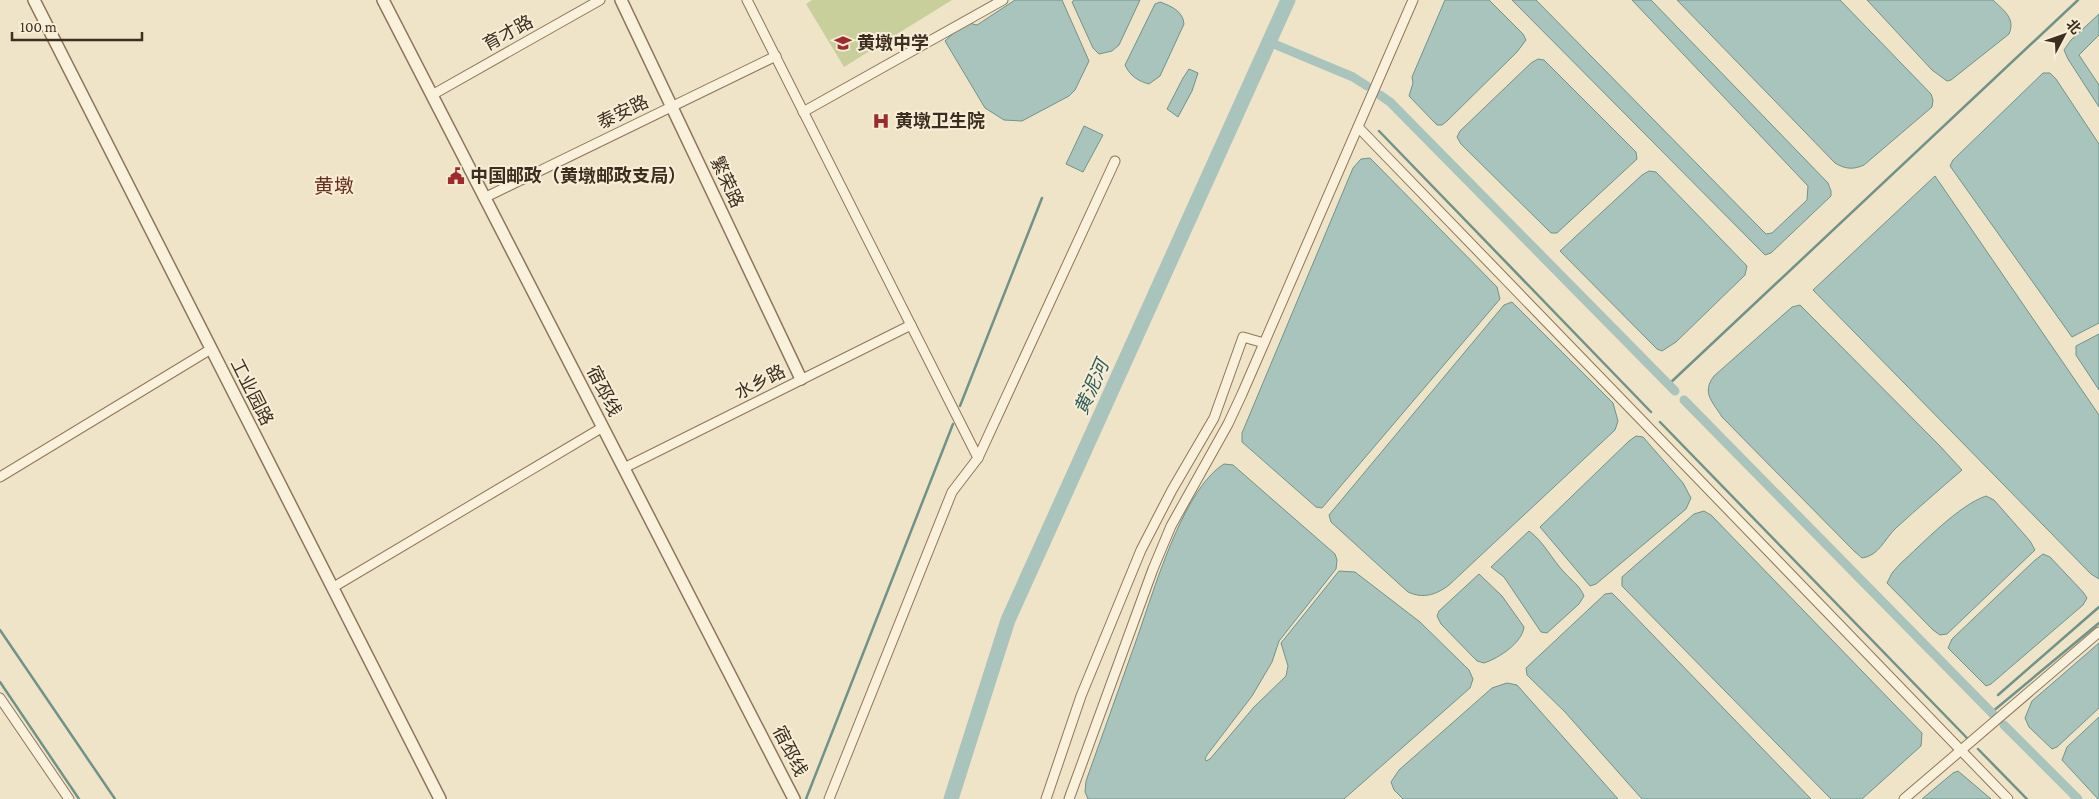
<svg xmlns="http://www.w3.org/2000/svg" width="2099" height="799" viewBox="0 0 2099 799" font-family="'Crimson Pro','Noto Sans SC',serif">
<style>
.green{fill:#c9cf9b}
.water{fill:#a9c4bc;stroke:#6f938a}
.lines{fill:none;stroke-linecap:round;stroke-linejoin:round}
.stream{stroke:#6f938a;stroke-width:2.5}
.canal{stroke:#a9c4bc;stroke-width:9}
.river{stroke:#a9c4bc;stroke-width:15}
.minor-casing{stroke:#8d765c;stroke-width:11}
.tertiary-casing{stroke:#8d765c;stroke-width:14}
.minor{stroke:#faf1dc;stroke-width:9}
.tertiary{stroke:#faf1dc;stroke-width:11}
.labels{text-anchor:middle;stroke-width:4;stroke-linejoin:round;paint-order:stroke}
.street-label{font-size:18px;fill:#3d2e20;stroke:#f7eed8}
.poi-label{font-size:18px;font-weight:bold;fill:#3d2e20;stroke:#f7eed8;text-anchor:start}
.water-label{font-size:19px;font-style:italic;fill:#2f5d5a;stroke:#f7eed8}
.quarter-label{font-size:20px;fill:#6b2e1e;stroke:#f7eed8}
</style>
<rect width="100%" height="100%" fill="#f0e4c8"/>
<polygon class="green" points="812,0 952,0 844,67 806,4"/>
<g class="water">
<polygon points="1015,0 1062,0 1089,61 1075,90 1069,96 1022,121 1004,120 985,108 945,41 957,30 969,23 977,25"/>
<polygon points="1074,0 1140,0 1119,45 1112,51 1099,54 1093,48 1072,2"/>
<polygon points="1445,0 1489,0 1523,34 1526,40 1517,52 1447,121 1442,125 1437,125 1409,96 1413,83 1412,77"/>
<polygon points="1512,0 1536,0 1758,226 1766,234 1772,233 1807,200 1808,186 1632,0 1651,0 1828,183 1831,191 1831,196 1771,253 1765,255"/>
<path d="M1677,0H1840L1931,94L1933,100L1932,107L1864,165C1853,170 1845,169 1835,163Z"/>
<path d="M1867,0H1993C2003,10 2016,18 2009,34L1951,80L1947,81L1932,70Z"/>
<path d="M1160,2C1171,6 1183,11 1184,24L1160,76L1149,84C1138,81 1130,76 1125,65L1155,4Z"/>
<polygon points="2099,14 2099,35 2079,55 2099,85 2099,107 2068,59 2064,50 2071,40"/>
<polygon points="1538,59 1544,60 1636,152 1637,159 1557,233 1551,233 1461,144 1457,137 1460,131 1531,63"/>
<polygon points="1189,69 1198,73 1192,91 1178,117 1167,109 1183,78"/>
<polygon points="2043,73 2050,73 2056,79 2099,144 2099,323 2072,337 1950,166 1953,160"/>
<polygon points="1084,126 1103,135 1083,172 1066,164"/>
<polygon points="1370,158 1497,287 1500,299 1322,508 1316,507 1242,442 1242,433 1353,168 1361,159"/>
<polygon points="1649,171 1656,172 1747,266 1745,275 1676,342 1662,351 1657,349 1560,251 1642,175"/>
<polygon points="1935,176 2099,415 2099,579 2091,574 1813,290"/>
<path d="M1512,302L1613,403L1618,421L1615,430L1449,585C1436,595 1423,599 1408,592L1331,522L1329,515L1504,305Z"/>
<path d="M1800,305L1939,445L1962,470C1940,489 1918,508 1896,528C1885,538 1879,556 1862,558L1854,551L1722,417C1713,402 1701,393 1714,376L1792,307Z"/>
<polygon points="2099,334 2099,390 2076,355 2076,346"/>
<polygon points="1636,436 1643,437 1683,483 1691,498 1686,509 1596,584 1590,586 1540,527 1629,441"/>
<path d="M1224,464L1233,465L1335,554L1337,560L1336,569L1279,641L1272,662L1252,696L1207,755L1205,759L1206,761L1210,759L1254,707L1286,676L1288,666L1281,643L1339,571L1355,572L1420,622L1469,670L1473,679L1470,688L1344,799H1088L1085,792L1086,781C1103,734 1119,688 1136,641C1153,594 1182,490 1224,464Z"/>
<path d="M1986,496L1994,500L2030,541L2035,550L1947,634L1940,635L1933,630L1887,583L1892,573L1900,564C1922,544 1959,505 1986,496Z"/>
<polygon points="1704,511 1711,515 1922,733 1921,746 1862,799 1831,799 1622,586 1622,577 1694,514"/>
<path d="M1529,531C1544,542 1551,558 1563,571C1571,580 1580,586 1584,596L1579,604L1547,633L1541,632L1504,577L1491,567Z"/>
<polygon points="2043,554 2050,557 2083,592 2087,598 2083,605 1991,684 1986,686 1948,648 1952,639 2034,561"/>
<path d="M1479,574L1502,596L1524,627C1522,643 1499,658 1484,663L1477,661L1441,624L1437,616L1439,611Z"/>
<polygon points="1612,593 1622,603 1811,799 1642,799 1565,712 1527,675 1526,668 1605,594"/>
<polygon points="2099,643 2099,708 2057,747 2052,749 2029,727 2025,718 2032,701"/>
<polygon points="1507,683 1517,685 1618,799 1403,799 1394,790 1391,782 1399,770 1492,688"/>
<polygon points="2099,717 2099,799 2098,799 2062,760 2067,747"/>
<polygon points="1958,771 1991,799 1922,799 1953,773"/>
</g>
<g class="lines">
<g class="stream">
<polyline points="1379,131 1651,412"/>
<polyline points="1668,385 2078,0"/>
<polyline points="960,406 1042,198"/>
<polyline points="1660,422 1967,738"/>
<polyline points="0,630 115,799"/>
<polyline points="0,682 79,799"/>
<polyline points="1998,695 2099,607"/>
<polyline points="1985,706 1987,704"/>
<polyline points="1992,712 2099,623"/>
<polyline points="1978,749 2027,799"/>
<polyline points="806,799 953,424"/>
</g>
<g class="canal">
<polyline points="1269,42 1353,77 1367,86"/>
<polyline points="1380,95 1390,102 1675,391"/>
<polyline points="1684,400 1993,714"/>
<polyline points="2004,725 2078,799"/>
</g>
<polyline class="river" points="951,799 1008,620 1288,0"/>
<g class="minor-casing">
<g id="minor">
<polyline points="747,0 978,458"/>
<polyline points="432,95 600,0"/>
<polyline points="803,112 1003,0"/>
<polyline points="1358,127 2008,799"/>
<polyline points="484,198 776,56"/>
<polyline points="624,468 911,325"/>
<polyline points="0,477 211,349"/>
<polyline points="332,588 603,427"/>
<polyline points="0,698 69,799"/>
<polyline points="829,799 952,492 978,458 1115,161"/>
<polyline points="1046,799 1081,696 1141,550 1172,490 1214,418 1243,337 1264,343"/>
<polyline points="1069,799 1153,569 1171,526 1228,424 1242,394 1413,0"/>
<polyline points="1904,799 2099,632"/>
</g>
</g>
<g class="tertiary-casing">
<g id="tertiary">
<polyline points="34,0 440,799"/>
<polyline points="383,0 794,799"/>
<polyline points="621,0 801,379"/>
</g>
</g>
<use href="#minor" class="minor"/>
<use href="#tertiary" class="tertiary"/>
</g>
<defs>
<g id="school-bare" transform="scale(1.35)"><path d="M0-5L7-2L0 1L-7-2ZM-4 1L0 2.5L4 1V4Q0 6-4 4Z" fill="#9e2a2b" stroke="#f7eed8" stroke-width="2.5" paint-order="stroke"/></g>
<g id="hospital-bare" transform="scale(1.35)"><path d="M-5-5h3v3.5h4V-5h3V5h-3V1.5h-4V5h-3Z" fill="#9e2a2b" stroke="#f7eed8" stroke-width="2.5" paint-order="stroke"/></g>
<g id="civic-bare" transform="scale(1.35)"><path d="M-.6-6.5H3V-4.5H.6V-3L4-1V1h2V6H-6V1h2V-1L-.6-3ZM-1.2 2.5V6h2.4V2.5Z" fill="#9e2a2b" stroke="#f7eed8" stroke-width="2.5" paint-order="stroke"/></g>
</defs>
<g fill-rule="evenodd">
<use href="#school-bare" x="843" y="43"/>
<use href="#hospital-bare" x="881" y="121"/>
<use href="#civic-bare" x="456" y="176"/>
</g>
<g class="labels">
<g class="street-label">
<text transform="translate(508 33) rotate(-29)" y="6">育才路</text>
<text transform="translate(623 112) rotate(-26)" y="6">泰安路</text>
<text transform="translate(727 182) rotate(65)" y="6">繁荣路</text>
<text transform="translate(760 382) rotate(-27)" y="6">水乡路</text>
<text transform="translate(604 391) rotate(63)" y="6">宿邳线</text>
<text transform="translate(252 392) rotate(63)" y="6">工业园路</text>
<text transform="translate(790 751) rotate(63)" y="6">宿邳线</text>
</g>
<g class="poi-label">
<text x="857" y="49">黄墩中学</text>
<text x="895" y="127">黄墩卫生院</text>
<text x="470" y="182">中国邮政（黄墩邮政支局）</text>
</g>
<g class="water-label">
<text transform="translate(1091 387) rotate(-66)" y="7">黄泥河</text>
</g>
<g class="quarter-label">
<text x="334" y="193">黄墩</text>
</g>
</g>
<g transform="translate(2064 35) rotate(49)" stroke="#f7eed8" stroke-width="4" paint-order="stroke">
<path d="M0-4L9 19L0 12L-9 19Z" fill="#3d2e20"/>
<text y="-8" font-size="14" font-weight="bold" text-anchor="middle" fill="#3d2e20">北</text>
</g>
<path d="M12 32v8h130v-8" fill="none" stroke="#3d2e20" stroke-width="2.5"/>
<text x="20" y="32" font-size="15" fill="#3d2e20" stroke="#f7eed8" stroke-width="4" paint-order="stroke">100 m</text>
</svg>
